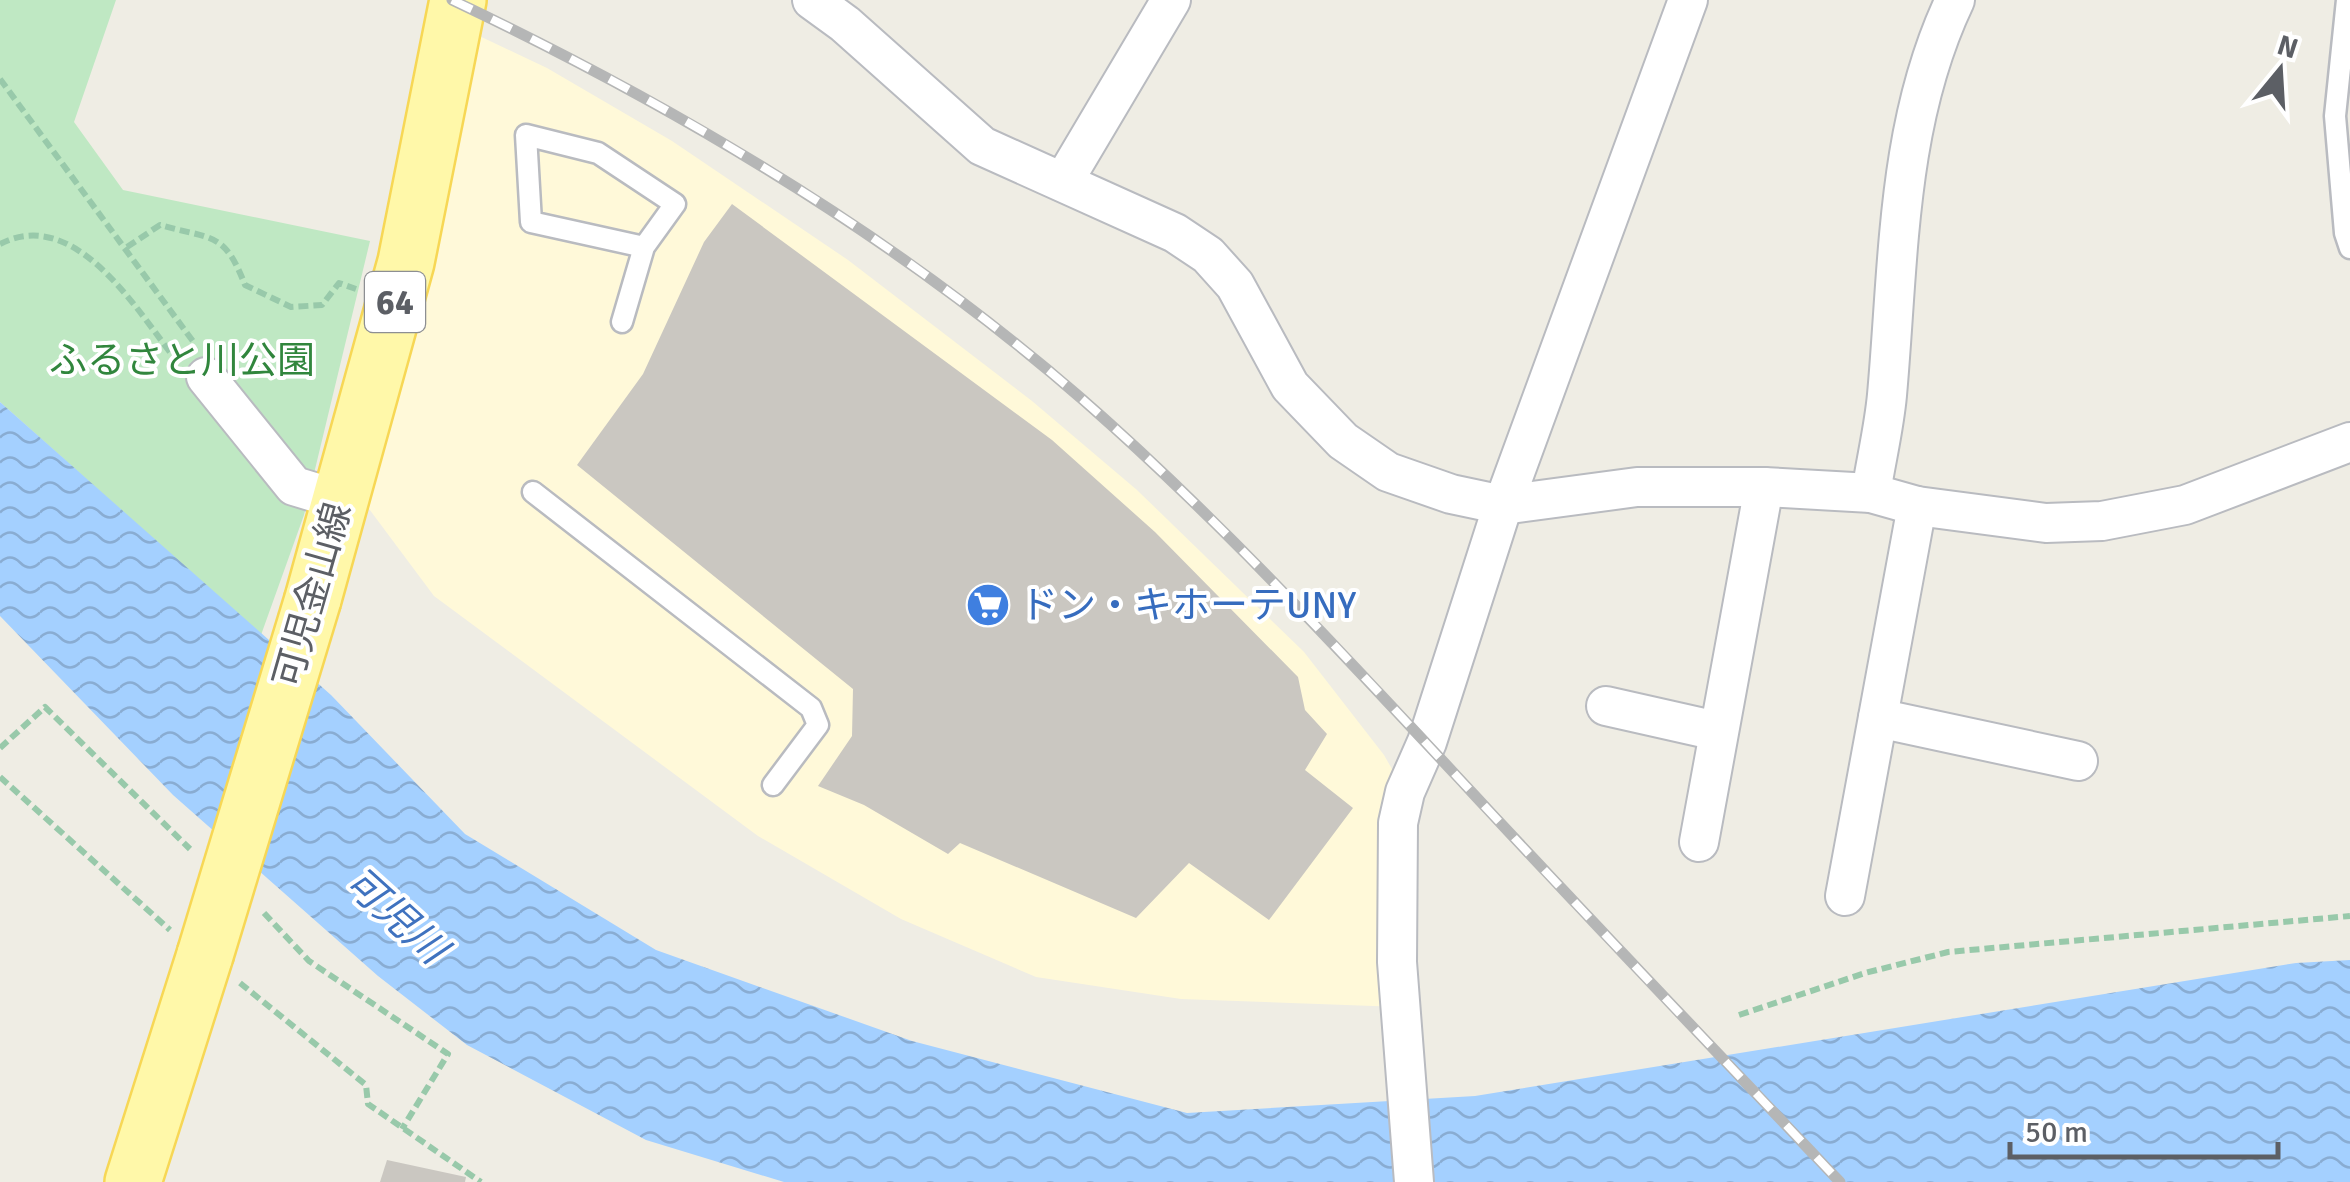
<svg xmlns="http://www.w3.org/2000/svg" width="2350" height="1182" viewBox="0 0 2350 1182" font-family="Signika,'Noto Sans JP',sans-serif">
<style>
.commercial{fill:#fff9d9}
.green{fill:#bfe8c3}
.water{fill:url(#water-waves)}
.building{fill:#cac7c1}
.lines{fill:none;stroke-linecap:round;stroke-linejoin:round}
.service-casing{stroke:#b9bbc0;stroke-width:25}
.minor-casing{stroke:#b9bbc0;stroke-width:42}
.primary-casing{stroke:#f7d755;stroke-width:60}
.path{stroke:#98c9aa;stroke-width:6;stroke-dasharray:10 5;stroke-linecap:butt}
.service{stroke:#fff;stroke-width:20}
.minor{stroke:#fff;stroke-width:38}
.primary{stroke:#fff8a9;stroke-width:55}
.rail-casing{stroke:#b5b6b6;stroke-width:11}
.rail{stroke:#fff;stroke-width:8;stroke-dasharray:22;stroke-linecap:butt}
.primary-bridge-casing{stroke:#f7d755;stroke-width:60;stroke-linecap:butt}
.primary-bridge{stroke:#fff8a9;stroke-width:55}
.labels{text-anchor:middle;stroke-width:8;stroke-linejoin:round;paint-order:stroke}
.shield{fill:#fff;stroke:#8d8f93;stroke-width:2.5}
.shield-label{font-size:35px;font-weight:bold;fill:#5c5f65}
.park-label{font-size:38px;fill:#31863d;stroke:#fff}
.street-label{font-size:38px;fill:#5c5f65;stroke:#fff}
.shop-label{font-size:38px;fill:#366cbe;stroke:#fff;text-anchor:start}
.water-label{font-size:40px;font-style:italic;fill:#3f72bf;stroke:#fff}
</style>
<defs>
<pattern id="water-waves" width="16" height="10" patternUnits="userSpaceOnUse" patternTransform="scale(2.5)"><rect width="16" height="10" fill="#a4d0ff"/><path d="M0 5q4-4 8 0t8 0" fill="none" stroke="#89acd2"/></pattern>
</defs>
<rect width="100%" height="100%" fill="#efede4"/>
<polygon class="commercial" points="454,24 547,68 672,141 848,260 1032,401 1137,490 1304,652 1384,755 1405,792 1401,1007 1181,999 1036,977 901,919 758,836 434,596 346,478"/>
<polygon class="green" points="0,0 116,0 74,122 123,190 370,241 304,515 261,635 0,402"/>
<polygon class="water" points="0,402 331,695 465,834 656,950 912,1041 1187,1113 1475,1096 2296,963 2350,960 2350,1182 784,1182 646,1140 467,1045 378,976 173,795 0,616"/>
<g class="building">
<polygon points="732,204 1052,440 1155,532 1298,677 1305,710 1327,734 1305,770 1353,808 1269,920 1189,863 1136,918 960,843 948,854 864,805 818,786 852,736 853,689 577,465 643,374 704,242"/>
<polygon points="387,1160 466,1177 465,1182 380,1182"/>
</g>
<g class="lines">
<g class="service-casing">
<g id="service">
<polyline points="2347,0 2335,116 2345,233 2350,248"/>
<polyline points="622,322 644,247 531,222 526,135 598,153 675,204 644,247"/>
<polyline points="533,492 811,708 818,725 773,785"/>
</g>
</g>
<g class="minor-casing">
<g id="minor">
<polyline points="812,0 845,24 982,146 1175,233 1208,255 1235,285 1290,386 1343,441 1388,472 1451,494 1503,505 1637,487 1764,487 1871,493 1917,506 2046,523 2102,521 2185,505 2350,442"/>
<polyline points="1063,182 1171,0"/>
<polyline points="206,377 294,486 340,500"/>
<path d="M1871,493C1876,460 1884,428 1887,395C1899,261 1896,124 1955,0"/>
<polyline points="1606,706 1717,731"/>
<polyline points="1878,718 2078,761"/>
<polyline points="1699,842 1764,487"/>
<polyline points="1845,896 1917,506"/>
<polyline points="1414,1182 1397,962 1398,823 1405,792 1427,742 1503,505 1688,0"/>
</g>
</g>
<g class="primary-casing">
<g id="primary">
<polyline points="313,599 406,262 458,0"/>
<polyline points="133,1182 205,955"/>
</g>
</g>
<g class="path">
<polyline points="0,79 195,344"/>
<path d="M0,244C76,205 138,312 176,360"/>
<path d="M127,247L160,225C213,240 224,231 245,285L291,307L322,305L339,283L356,289"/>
<polyline points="0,748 45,707 190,849"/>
<polyline points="0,777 170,930"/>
<polyline points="264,913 309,961 448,1054 402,1129"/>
<polyline points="240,983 366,1085 368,1104 481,1182"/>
<polyline points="1739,1015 1865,973 1948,952 2350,916"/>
</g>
<use href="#service" class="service"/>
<use href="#minor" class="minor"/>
<use href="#primary" class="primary"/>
<g class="rail-casing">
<path id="rail" d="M452,0C676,106 894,235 1082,399C1218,518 1343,654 1466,786C1589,919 1715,1050 1840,1182"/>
</g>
<use href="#rail" class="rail"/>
<g class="primary-bridge-casing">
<polyline id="primary-bridge" points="205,955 313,599"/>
</g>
<use href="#primary-bridge" class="primary-bridge"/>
</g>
<defs>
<g id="supermarket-disc" transform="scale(2.25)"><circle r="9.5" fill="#3f7fe0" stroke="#fff"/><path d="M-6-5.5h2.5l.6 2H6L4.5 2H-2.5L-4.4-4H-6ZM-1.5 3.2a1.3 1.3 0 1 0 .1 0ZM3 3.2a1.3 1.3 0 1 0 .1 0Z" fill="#fff"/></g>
</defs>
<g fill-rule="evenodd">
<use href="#supermarket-disc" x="988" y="605"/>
</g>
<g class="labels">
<rect class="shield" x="365" y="272" width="60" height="60" rx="8"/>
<g class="shield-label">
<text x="395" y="314">64</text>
</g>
<g class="park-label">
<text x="182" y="373">ふるさと川公園</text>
</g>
<g class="street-label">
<text transform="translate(312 595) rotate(-74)" y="13">可児金山線</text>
</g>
<g class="shop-label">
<text x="1020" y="618">ドン・キホーテUNY</text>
</g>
<g class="water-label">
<text transform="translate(396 915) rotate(42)" y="14">可児川</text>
</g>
</g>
<g transform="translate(2280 70) rotate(18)" stroke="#ffffff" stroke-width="8" paint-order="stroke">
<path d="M0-8L18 38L0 25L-18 38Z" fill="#5c5f65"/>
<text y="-15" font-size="28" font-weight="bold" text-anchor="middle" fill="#5c5f65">N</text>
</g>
<path d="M2010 1142v15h268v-15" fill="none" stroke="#5c5f65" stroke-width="5"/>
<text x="2025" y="1142" font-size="30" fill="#5c5f65" stroke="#ffffff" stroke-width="8" paint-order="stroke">50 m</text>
</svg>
